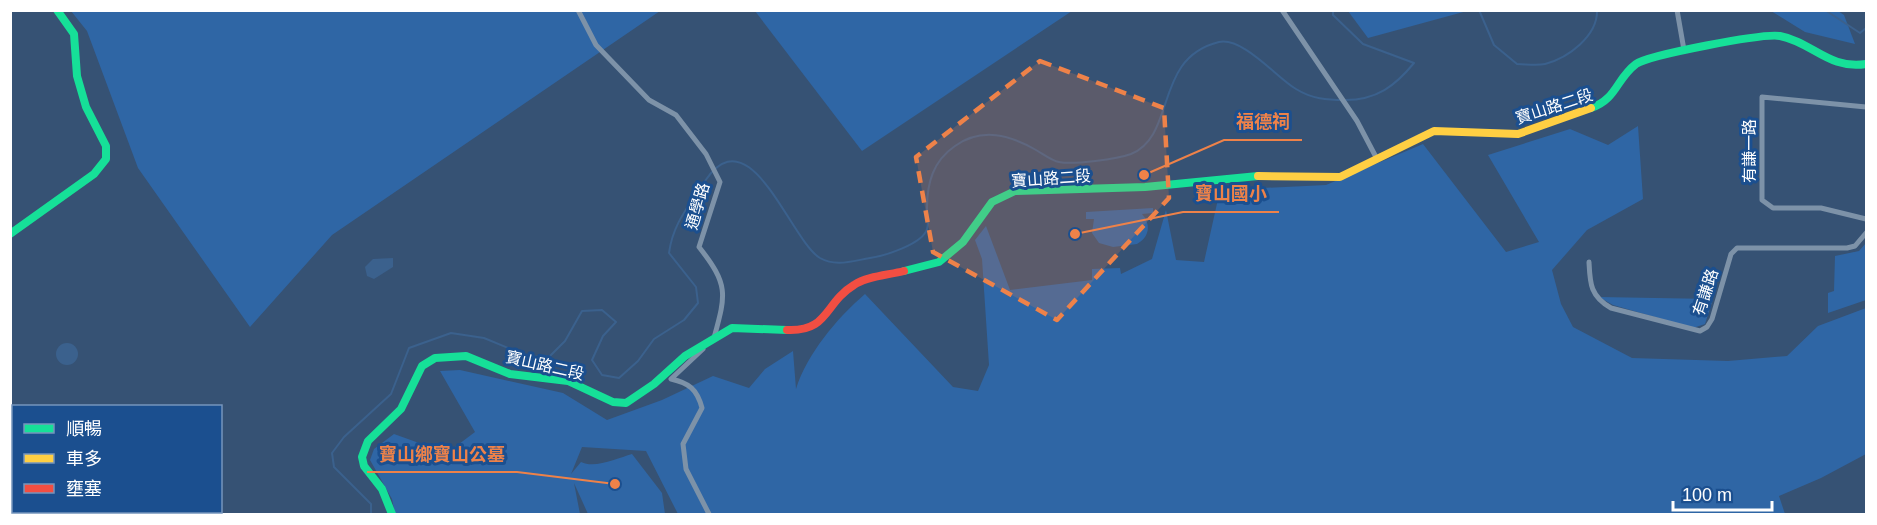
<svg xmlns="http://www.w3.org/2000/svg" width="1877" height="525" viewBox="0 0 1877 525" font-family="Helvetica,'Noto Sans TC',sans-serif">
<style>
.green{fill:#2f66a5}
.water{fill:#3b618d}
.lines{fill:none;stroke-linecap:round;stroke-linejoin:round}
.stream{stroke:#3b618d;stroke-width:2}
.street{stroke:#7d92a8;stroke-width:5}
.fast{stroke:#16e098;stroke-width:8}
.slow{stroke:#ffcf43;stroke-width:8}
.jam{stroke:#f24e42;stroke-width:8}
.marked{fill:#ee8249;fill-opacity:0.2;stroke:#ee8249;stroke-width:4.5;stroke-dasharray:12 8;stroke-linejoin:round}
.labels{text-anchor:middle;stroke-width:6;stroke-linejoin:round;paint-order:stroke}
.street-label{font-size:16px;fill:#fff;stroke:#1b4f8f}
.leader{fill:none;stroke:#ee8249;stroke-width:2}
.callout-dot{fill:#ee8249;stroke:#1b4f8f;stroke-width:2}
.callout-label{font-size:18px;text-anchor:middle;font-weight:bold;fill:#ee8249;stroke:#1b4f8f;stroke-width:6;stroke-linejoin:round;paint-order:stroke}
</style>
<rect width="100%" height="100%" fill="#365274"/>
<g class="green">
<polygon points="71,11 660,11 332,235 250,327 138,168 87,31"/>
<polygon points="755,11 1072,11 862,151"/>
<polygon points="1348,11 1467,11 1368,38"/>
<polygon points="1771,11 1838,11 1844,15 1855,44 1805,32"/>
<path d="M1638,126L1643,199L1587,230L1552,270L1561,304L1573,327L1632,358L1728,361L1787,356L1818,326L1866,308V454L1821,478L1779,496L1785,514H678L646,451L582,447L571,474L581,462C595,469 618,458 632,454L662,493L665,514H588L574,483L580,514H395L392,499L370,460L374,449L394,434L447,453L475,432L440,371L460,370L563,393L607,420L662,400L713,376L749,388L765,369L793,351L796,389C807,354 837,318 865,294L953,387L978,391L989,365L982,259L975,240L986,226L1010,290L1092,280V269L1120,268L1121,274L1152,259L1166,210L1176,260L1204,262L1220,190L1326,185L1423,144L1506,252L1539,242L1488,155L1570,129L1608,145Z"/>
<path d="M1153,208V213L1142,214C1151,224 1150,237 1137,244L1113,247L1099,243L1092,233L1094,219H1086V212Z"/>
<polygon points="1866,243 1866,300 1828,313 1828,293 1834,291 1835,256 1859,251"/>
<polygon points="1599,297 1713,299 1705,324 1693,328 1613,305"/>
</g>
<g class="water">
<polygon points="393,258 393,267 374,279 367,276 365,267 373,259"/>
<circle cx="67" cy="354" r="11"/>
</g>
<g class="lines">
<g class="stream">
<path d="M1479,10L1494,45L1517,64C1525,64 1537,66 1545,64C1568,58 1598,36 1597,10"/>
<polyline points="1825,10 1860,33 1866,28"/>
<path d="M371,514V504L334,467L332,453L344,437L391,394L409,348L451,333L484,338L530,357L550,356L565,341L582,311L602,310L616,322L603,336L592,360L602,375L619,378L638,361L654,339L684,320L698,303L696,287L669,253C673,223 689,206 705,181C750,113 790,240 820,258C836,267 852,261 870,258C884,256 923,244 927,229C929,223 927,214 927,208C927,183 933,161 955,146C982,127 1010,135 1036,150C1043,154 1052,161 1059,162C1074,165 1117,159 1131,154C1177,135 1153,58 1219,42C1243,37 1276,77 1296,89C1312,99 1327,100 1345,100C1377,100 1395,86 1414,63L1363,44L1333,15V10"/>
</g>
<g class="street">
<path d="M578,10L596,45L649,100L676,115L706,154L720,182L699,247C729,285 726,294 714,338"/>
<polyline points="1282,10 1357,121 1377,159"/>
<polyline points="1677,10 1684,50"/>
<polyline points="1866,107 1762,97 1762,200 1773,208 1821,208 1866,219"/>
<path d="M1589,262C1590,283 1590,296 1611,308L1700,331L1707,327L1712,319L1731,254L1737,248H1847L1855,246L1866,233"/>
<path d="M703,349L671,379C689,383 697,389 702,408L683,444L686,469L709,514"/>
</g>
<g class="fast">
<path d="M1591,108C1617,99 1616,79 1636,64C1649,55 1763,33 1780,36C1812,42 1829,70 1866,64"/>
<polyline points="10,234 94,174 106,159 106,146 86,107 77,76 74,34 57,10"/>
<polyline points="904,271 939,262 963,242 992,202 1015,191 1145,187 1258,176"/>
<polyline points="392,514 382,489 364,466 362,457 368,441 401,409 422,366 435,358 466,356 510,374 568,381 613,402 626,403 654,384 685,356 732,328 787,330"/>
</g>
<polyline class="slow" points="1258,176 1340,177 1434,131 1518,134 1591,108"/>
<path class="jam" d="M787,330C829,332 824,303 854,285C867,276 889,275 904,271"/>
</g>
<path class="marked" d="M1040,61L1164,108L1169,198L1057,320L933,252L916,157Z"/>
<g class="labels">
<g class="street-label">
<text transform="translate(1554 106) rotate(-18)" y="6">寶山路二段</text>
<text transform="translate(1749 151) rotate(-90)" y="6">有謙一路</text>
<text transform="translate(1051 178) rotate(-4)" y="6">寶山路二段</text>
<text transform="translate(697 206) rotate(-74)" y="6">通學路</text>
<text transform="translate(1705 292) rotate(-72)" y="6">有謙路</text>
<text transform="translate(545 365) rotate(13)" y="6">寶山路二段</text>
</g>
</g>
<path class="leader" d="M1144 175L1224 140H1302M1075 234L1183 212H1279M615 484L517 472H367"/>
<g class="callout-dot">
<circle cx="1144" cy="175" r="6"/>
<circle cx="1075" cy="234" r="6"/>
<circle cx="615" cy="484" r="6"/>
</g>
<g class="callout-label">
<text x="1263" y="128">福德祠</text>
<text x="1231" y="200">寶山國小</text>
<text x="442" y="461">寶山鄉寶山公墓</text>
</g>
<rect width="1877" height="525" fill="none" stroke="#ffffff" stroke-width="24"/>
<rect x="12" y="405" width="210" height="108" fill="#1b4f8f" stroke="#7695bc" stroke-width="1.5"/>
<rect x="24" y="424" width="30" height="9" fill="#16e098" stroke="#7695bc" stroke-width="1.5"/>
<text x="66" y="435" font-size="18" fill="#ffffff">順暢</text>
<rect x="24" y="454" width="30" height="9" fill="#ffcf43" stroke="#7695bc" stroke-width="1.5"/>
<text x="66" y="465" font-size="18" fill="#ffffff">車多</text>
<rect x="24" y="484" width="30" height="9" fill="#f24e42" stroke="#7695bc" stroke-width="1.5"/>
<text x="66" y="495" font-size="18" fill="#ffffff">壅塞</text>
<path d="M1673 501v9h99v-9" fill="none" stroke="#ffffff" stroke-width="3"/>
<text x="1682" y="501" font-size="18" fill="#ffffff" stroke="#1b4f8f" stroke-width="4.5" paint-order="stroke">100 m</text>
</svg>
